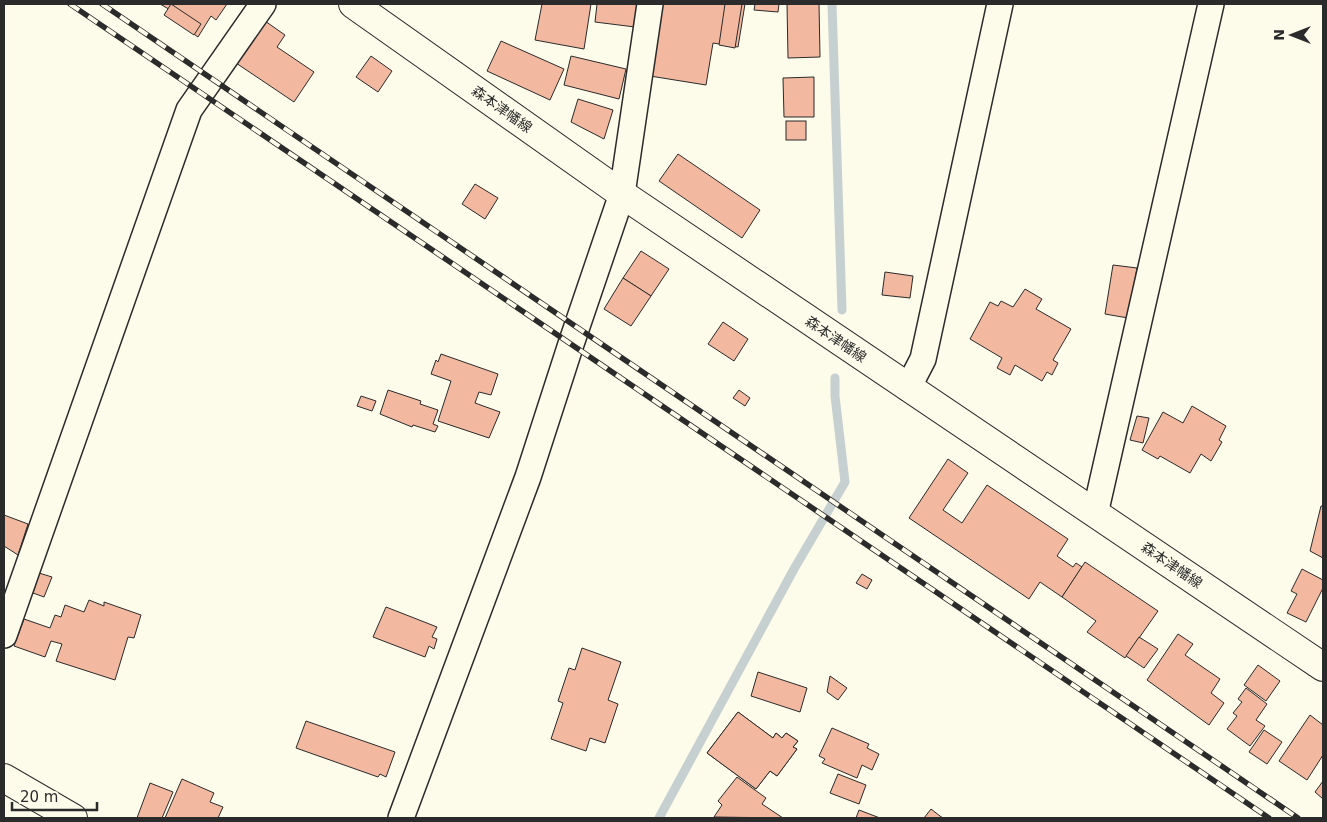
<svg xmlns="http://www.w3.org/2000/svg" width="1327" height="822" viewBox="0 0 1327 822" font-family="'DejaVu Sans','Noto Sans JP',sans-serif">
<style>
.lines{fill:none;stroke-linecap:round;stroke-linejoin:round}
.stream{stroke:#c7d0d0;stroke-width:9}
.building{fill:#f2b8a0;stroke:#2b2b2b}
.street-casing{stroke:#2b2b2b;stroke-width:28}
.secondary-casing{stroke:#2b2b2b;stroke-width:30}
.street{stroke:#fdfbea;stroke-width:25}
.secondary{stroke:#fdfbea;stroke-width:28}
.rail-casing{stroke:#2b2b2b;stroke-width:5.5}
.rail{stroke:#fdfbea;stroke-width:4;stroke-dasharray:11;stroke-linecap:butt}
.labels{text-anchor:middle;stroke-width:4;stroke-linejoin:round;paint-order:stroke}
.street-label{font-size:14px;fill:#2b2b2b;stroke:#fdfbea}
</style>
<rect width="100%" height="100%" fill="#fdfbea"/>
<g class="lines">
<g class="stream">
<polyline points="832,4 842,310"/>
<polyline points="659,818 794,569 845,482 835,396 835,378"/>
</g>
</g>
<g class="building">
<polygon points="160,4 227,4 216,20 211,16 198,37 168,16 172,11"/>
<polygon points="171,4 201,24 194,35 164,15"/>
<polygon points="542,4 591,4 584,49 535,40"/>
<polygon points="597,4 637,4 635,27 595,22"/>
<polygon points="662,4 745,4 738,47 713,43 706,85 650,76"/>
<polygon points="725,4 742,4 735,48 719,45"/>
<polygon points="755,4 779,4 778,12 754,10"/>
<polygon points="787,4 819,4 820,57 788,58"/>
<polygon points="265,21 285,35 277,47 314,72 294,102 236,63"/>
<polygon points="501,41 564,69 550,100 487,71"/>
<polygon points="371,56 392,71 378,92 356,77"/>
<polygon points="571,56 626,69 619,99 564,85"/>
<polygon points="814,77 814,117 784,117 783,78"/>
<polygon points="578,99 613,110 604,139 571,122"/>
<rect x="786" y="121" width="20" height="19"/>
<polygon points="678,154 760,210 742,238 659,181"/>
<polygon points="475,184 498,198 485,219 462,204"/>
<polygon points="641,251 669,269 651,296 623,278"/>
<polygon points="1113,265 1137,268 1128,318 1105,314"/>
<polygon points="885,272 913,276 910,298 882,295"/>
<polygon points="623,278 651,296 631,326 604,309"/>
<polygon points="1025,289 1042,299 1036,309 1071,329 1053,360 1058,363 1052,375 1047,372 1042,381 1015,365 1010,375 997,368 1002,358 970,339 990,302 998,306 1001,301 1013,307"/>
<polygon points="723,322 748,339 734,361 708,344"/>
<polygon points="441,354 498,374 491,395 479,392 475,403 500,412 489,438 438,421 451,381 431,374 436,360 438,362"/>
<polygon points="388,390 421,401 420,404 438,410 433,424 438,426 435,432 413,425 412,427 380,414"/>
<polygon points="739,390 750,398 745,406 733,398"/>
<polygon points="361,396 376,401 372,411 357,406"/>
<polygon points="1192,406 1226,426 1219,440 1222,442 1211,461 1201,454 1190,473 1160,456 1158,459 1142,450 1163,412 1183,423"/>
<polygon points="1137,416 1149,418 1143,443 1130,440"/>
<polygon points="948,459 968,473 943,510 962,523 987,485 1068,539 1057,556 1073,567 1076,563 1082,567 1062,597 1040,582 1029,599 909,518"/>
<polygon points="1321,506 1323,506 1323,558 1310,551"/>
<polygon points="4,515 28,524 18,555 4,546"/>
<polygon points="1085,562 1158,611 1125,658 1087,632 1096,621 1062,597"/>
<polygon points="1302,569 1323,580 1323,588 1306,622 1287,613 1297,594 1291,591"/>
<polygon points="39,573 52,577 44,597 33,593"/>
<polygon points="862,574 872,580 867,589 856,583"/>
<polygon points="89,600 104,606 104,602 141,615 134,638 128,637 115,680 56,661 62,644 51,641 45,657 14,646 24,619 50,628 55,615 61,617 65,605 84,612"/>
<polygon points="386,607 437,627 432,637 437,639 434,649 429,646 425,657 373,637"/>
<polygon points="1178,634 1193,644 1185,655 1220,679 1211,693 1224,703 1209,725 1147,680"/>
<polygon points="1139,637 1158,649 1144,668 1126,656"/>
<polygon points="582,648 621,662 608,700 618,704 605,743 590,738 586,751 551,739 563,703 558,701 569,668 575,670"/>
<polygon points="1258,665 1280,681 1266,701 1244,685"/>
<polygon points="758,672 807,688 800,712 751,696"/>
<polygon points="830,676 847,688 838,700 827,692"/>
<polygon points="1246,688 1267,704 1256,720 1265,726 1250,746 1227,729 1237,716 1233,713 1242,702 1238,699"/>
<polygon points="738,712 773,738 776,733 782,738 786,733 798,741 793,747 797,749 777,776 770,771 756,789 707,753"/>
<polygon points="738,712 773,738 776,733 782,738 786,733 798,741 793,747 797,749 777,776 770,771 756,789 707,753"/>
<polygon points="1310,715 1323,725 1323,755 1307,780 1279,761"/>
<polygon points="306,721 395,752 386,777 380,774 378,777 296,748"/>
<polygon points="832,728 869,744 867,748 879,754 872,770 862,765 857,778 822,763 825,759 819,756"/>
<polygon points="1264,730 1282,742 1267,764 1249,752"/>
<polygon points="838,774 866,785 859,804 830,793"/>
<polygon points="737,777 766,798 762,804 783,818 714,817 722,805 718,801"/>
<polygon points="182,779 214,793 210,802 223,807 218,818 165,818"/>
<polygon points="1323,781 1323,799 1315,792"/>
<polygon points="150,783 173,792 162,818 137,818"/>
<polygon points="931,809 940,816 943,818 924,818"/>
<polygon points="859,810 880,818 856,818"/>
</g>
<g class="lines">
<g class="street-casing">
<g id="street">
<polyline points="908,388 923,359 1000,4"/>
<polyline points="1095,514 1211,4"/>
<polyline points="4,635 189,110 263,4"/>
<polyline points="401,818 528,477 571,344 622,194 650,4"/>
</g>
</g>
<g class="secondary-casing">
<g id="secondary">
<polyline points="353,4 622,194 1323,667"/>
<polyline points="4,778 73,818"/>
</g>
</g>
<use href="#street" class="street"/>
<use href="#secondary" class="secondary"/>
<g class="rail-casing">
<g id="rail">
<polyline points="70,4 1269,818"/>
<polyline points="102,4 1298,818"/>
</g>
</g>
<use href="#rail" class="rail"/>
</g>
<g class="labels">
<g class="street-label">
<text transform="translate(502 109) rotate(35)" y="5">森本津幡線</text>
<text transform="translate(836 339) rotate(34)" y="5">森本津幡線</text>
<text transform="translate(1172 565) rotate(34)" y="5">森本津幡線</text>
</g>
</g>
<rect width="1327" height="822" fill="none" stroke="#2b2b2b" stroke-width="10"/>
<g transform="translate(1292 35) rotate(270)" stroke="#fdfbea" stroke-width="4" paint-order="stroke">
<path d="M0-4L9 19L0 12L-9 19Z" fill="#2b2b2b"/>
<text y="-8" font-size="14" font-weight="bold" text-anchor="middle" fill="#2b2b2b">N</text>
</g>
<path d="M12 802v8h85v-8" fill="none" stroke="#2b2b2b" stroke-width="2.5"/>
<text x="20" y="802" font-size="15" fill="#2b2b2b" stroke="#fdfbea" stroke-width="4" paint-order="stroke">20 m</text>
</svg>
